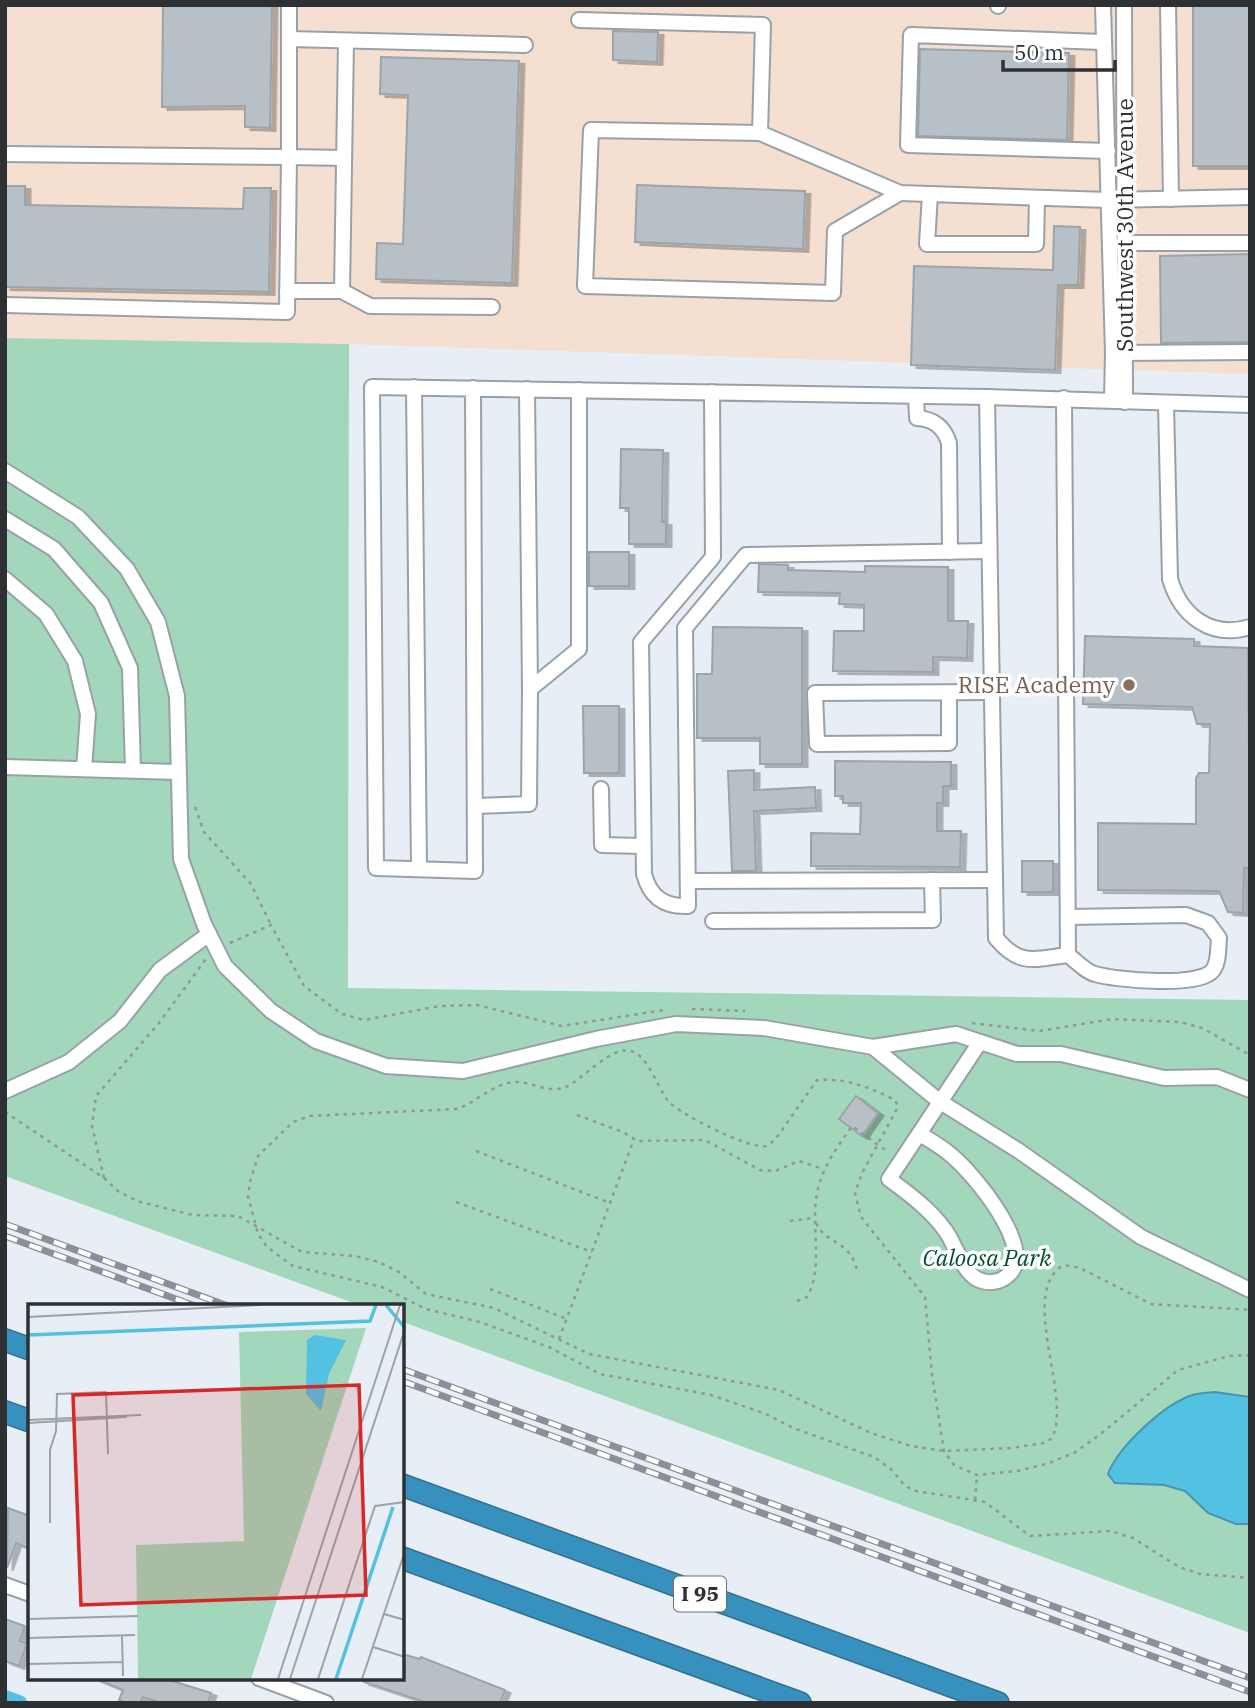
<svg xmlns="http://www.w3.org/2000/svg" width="1255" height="1708" viewBox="0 0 1255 1708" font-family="'IBM Plex Serif',serif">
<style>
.industrial{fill:#f4dfd1}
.green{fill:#a2d7bb}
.water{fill:#52c1e2;stroke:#4796ae;stroke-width:2}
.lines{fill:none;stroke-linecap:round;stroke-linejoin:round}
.canal{stroke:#52c1e2;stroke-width:16}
.building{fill:#b7bfc7;stroke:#9ca4ab;stroke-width:2;filter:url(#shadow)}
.minor-casing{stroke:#99a1a8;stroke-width:18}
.highway-casing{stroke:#346f8e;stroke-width:24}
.path{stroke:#91969c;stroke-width:2.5;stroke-dasharray:3.5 5;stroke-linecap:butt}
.minor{stroke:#fff;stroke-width:14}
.highway{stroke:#3791bf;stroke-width:21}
.rail-casing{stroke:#8b9096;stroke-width:7}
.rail{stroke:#fff;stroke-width:4.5;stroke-dasharray:13;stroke-linecap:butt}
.education-dot{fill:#8d6e63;stroke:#fff;stroke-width:2.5}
.labels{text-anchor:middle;stroke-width:7;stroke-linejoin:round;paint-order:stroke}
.shield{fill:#fff;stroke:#6d6f71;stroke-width:2}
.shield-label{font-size:21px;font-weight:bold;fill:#2e3134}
.street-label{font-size:23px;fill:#2e3134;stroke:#fff}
.education-label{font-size:23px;fill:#785e54;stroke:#fff;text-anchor:end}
.park-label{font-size:23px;font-style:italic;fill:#004e32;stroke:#fff}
.inset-river{fill:none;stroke:#52c1e2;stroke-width:3.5}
.inset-road{fill:none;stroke:#9da2a8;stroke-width:2}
.view{fill:#d62828;fill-opacity:0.15;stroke:#d62828;stroke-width:3.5}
.inset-edge{fill:none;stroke:#2e3134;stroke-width:3.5}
</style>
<defs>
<filter id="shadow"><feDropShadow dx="5.5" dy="3" stdDeviation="0" flood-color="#0004"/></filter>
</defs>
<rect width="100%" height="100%" fill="#e7eef6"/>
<polygon class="industrial" points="5,5 1250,5 1250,374 349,344 5,338"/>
<polygon class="green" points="5,338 349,344 348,988 1250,1000 1250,1633 403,1322 402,1306 359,1305 5,1176"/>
<path class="water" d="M1215,1392L1250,1397V1524H1236L1208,1513L1185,1491L1164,1485L1115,1483L1108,1474C1118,1447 1161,1408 1187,1397C1195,1393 1206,1393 1215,1392Z"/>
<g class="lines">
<polyline class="canal" points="5,1698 19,1703"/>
</g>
<g class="building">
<polygon points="163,5 272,5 270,128 245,127 245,106 162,107"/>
<rect x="1193" y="5" width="57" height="161"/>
<polygon points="613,31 658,32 657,62 613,60"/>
<polygon points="920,49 1069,53 1067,140 918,136"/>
<polygon points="381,57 519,61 512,283 376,279 377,243 403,244 408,95 380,94"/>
<polygon points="637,185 805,191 803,249 635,242"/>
<polygon points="5,186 25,186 25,205 243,209 244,188 271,188 269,292 5,287"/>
<polygon points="1054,226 1080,227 1078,285 1058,285 1055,370 911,365 914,266 1053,270"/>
<polygon points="1250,254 1250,342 1161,343 1160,256"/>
<polygon points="621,449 663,450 662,522 666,522 666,544 629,544 629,508 620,508"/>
<rect x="589" y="552" width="40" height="34"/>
<polygon points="759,564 788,565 788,570 865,572 865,566 948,567 948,621 968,621 967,658 933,657 933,672 833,671 834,631 864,631 864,605 839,604 840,593 758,592"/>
<polygon points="713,627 802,628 802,764 760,764 760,738 697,738 697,674 712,674"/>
<polygon points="1085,636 1194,639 1194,646 1248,648 1250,868 1244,868 1243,913 1228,912 1219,891 1098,890 1098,823 1196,824 1196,778 1199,773 1209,773 1210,724 1197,724 1192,707 1083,704"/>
<polygon points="583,706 619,706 619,773 584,773"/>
<polygon points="835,761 951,762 951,786 943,786 943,803 937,803 937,831 961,831 960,867 811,866 811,833 860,834 861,803 843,803 843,796 835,796"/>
<polygon points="754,770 754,790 815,787 816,808 754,811 756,871 732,871 728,771"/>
<rect x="1022" y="861" width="31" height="31"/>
<polygon points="856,1096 878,1113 862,1136 839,1119"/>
<polygon points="8,1508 30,1516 30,1549 16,1543 7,1568"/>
<polygon points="5,1619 25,1626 20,1641 27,1643 19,1666 5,1661"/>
<polygon points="402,1654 420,1659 421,1657 505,1690 500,1703 428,1703 364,1682 364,1678 402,1678"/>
<polygon points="94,1678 163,1678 211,1693 208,1703 161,1703 143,1697 140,1703 127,1703 119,1700 123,1690"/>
</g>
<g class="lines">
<g class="minor-casing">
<g id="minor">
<polyline points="289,5 289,157 344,158"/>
<polyline points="1103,5 1113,353 1112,400"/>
<polyline points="1124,5 1125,402"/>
<polyline points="1168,5 1171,199"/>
<polyline points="998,6 998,5"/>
<polyline points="579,20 763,25 760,133 900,193 1109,200 1250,197"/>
<polyline points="289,39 525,45"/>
<polyline points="1102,42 911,35 908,145 1108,151"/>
<polyline points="760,133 591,130 585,286 833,293 835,231 900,193"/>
<polyline points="5,154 289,157 287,312 5,305"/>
<polyline points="930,194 927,244 1036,244 1037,198"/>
<polyline points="1126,243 1250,243"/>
<polyline points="287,291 342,291 346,41"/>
<polyline points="342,291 370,306 492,307"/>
<polyline points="1118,353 1250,352"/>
<polyline points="414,387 419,869"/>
<polyline points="473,388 475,871 376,868 372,387 987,397 1250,405"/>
<polyline points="527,389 530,689"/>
<path d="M712,392L713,557L641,642L644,874C650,897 664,907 688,906L685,628L746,555L989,551"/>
<path d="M916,396L917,418C934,419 944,427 949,443L950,552"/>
<path d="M987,397L996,938C1020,967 1035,959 1068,955C1076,961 1086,972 1095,974C1115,980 1201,988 1213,970C1219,962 1218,948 1219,938L1208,923L1186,915L1069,917"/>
<polyline points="1064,398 1068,955"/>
<path d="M1166,403L1170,579C1181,616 1211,639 1250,627"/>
<polyline points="5,471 78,517 127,569 158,622 177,696 181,859 204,924 225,966 271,1011 316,1041 386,1066 463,1071 596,1039 676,1024 764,1028 873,1047 956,1034 1017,1054 1061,1054 1164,1078 1217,1077 1250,1090"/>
<polyline points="5,519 54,549 101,603 130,668 133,770"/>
<polyline points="5,579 46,614 75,661 88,714 84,769"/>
<polyline points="949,693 949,743 817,744 815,693 992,692"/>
<polyline points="5,767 178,772"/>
<polyline points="601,789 602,845 643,846"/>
<polyline points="475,806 529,804 530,689 579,649 579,390"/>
<polyline points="688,881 995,880"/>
<polyline points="713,921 933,920 932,880"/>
<polyline points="873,1047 939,1101 1019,1151 1141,1237 1250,1290"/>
<polyline points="5,1091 69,1062 120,1021 160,970 209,934"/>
<path d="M920,1134C931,1141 942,1147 951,1155C973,1173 1039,1251 1007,1276C999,1283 987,1284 977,1279C962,1271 955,1243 945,1230C930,1209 909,1194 889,1179L980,1042"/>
<polyline points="5,1585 30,1594"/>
<polyline points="259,1678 326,1703"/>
</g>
</g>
<g class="highway-casing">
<g id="highway">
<polyline points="5,1340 30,1349"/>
<polyline points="5,1412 30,1421"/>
<polyline points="402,1485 998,1703"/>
<polyline points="402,1558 800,1703"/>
</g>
</g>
<g class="path">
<polyline points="195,807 204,832 251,884 271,925"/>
<polyline points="230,943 271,925 304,986 342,1014 364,1020 440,1006 477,1005 562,1026 664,1010"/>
<polyline points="692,1009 745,1011"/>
<polyline points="972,1023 1039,1031 1112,1019 1180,1022 1202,1028 1250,1055"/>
<path d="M5,1112L104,1178L119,1192L140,1202L193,1215L238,1216L302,1252L355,1256L379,1262L399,1272L426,1294L494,1308L589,1354L779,1390L871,1433L911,1446L944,1451L1011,1448L1045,1443L1052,1438C1073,1397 1017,1291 1064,1265L1080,1268L1151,1304L1250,1310"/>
<polyline points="577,1115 623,1132 637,1141 705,1140 760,1170 775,1171 799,1161 823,1169"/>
<polyline points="476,1151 610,1203"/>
<polyline points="104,1178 92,1126 96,1096 159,1023 206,959"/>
<polyline points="456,1202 592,1252"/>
<polyline points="790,1221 813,1218"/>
<path d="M816,1223C826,1245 851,1240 857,1271"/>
<polyline points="490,1289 567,1319"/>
<path d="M797,1301L807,1297C823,1270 812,1229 816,1199C820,1170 836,1149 852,1126L888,1152"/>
<polyline points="559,1339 634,1139"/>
<path d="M1250,1355L1229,1356L1178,1370L1102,1433L1074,1453L1046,1464L1017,1471L977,1475L954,1465L944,1451L932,1375L925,1297L861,1217L855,1193L862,1173L898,1107L895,1100C870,1087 845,1078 817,1080L775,1140C772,1142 769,1145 766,1146C750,1150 680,1114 669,1102C657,1088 649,1056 631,1051C612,1045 583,1079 566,1087C548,1094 531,1081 514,1082C492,1084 476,1103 456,1109L309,1116L293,1122L258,1156L250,1182L248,1196L258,1234L267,1247L293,1266L382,1287L426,1309L480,1322L549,1347L600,1374L711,1395L766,1414L793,1428L874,1457L891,1469L905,1486L916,1491L985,1502L1030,1536L1111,1531L1133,1538L1179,1567L1200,1574L1250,1578"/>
<polyline points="975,1500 977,1475"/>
</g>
<use href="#minor" class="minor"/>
<use href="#highway" class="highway"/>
<g class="rail-casing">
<g id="rail">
<polyline points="5,1224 228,1306"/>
<polyline points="5,1236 195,1306"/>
<polyline points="402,1369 1250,1678"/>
<polyline points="402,1381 1250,1692"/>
</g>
</g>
<use href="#rail" class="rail"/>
</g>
<circle class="education-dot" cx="1129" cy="685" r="7"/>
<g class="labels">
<rect class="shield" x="674" y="1576.5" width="52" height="35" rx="5"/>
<g class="shield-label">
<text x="700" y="1601">I 95</text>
</g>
<g class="street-label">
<text transform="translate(1125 225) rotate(-90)" y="8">Southwest 30th Avenue</text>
</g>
<g class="education-label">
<text x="1115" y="693">RISE Academy</text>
</g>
<g class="park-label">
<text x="987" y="1266">Caloosa Park</text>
</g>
</g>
<g transform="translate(28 1304)">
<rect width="376" height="376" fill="#e7eef6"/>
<path d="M338,24L223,375H110L108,241L216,237L211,28Z" fill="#a2d7bb"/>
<path d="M287,31L318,36L301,70L293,107L278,90L279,36Z" fill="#52c1e2"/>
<path class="inset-river" d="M358,1L377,24M0,31L342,17L348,1M308,375L365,203"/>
<path class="inset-road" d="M0,13L233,1M0,116L113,111M0,119L99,113M22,219V146L28,127L29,90L78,88L80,150M356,310L377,316M0,315L110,312M94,332L95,372M0,334L107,331M345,343L377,353M0,360L95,358M250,375L372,1M262,375L377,25M290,375L347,202L377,198M334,375L377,247"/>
<path class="view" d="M331,81L338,291L53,301L45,91Z"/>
<rect width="376" height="376" class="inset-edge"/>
</g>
<rect width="1255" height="1708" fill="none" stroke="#2e3134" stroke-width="14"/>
<path d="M1003 60v10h112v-10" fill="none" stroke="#2e3134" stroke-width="3.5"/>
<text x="1014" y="60" font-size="21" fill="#2e3134" stroke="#ffffff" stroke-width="5" paint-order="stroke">50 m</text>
</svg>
